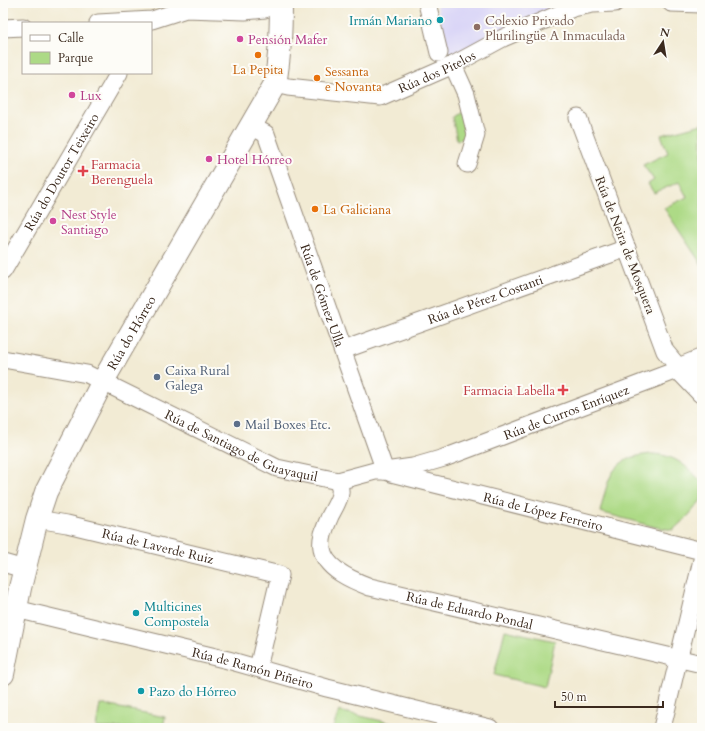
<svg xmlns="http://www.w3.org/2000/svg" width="705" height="731" viewBox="0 0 705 731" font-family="Cardo,serif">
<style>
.built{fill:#dad6f7}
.green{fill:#adda86;stroke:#748252}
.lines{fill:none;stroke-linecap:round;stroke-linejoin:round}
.street-casing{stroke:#968a79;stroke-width:19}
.secondary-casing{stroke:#968a79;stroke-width:24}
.street{stroke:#fff;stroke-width:17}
.secondary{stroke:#fff;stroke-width:22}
.culture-dot{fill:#0f9aa8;stroke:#fdfcf7;stroke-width:1.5}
.education-dot{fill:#8d6e63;stroke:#fdfcf7;stroke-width:1.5}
.hotel-dot{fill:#d1479c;stroke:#fdfcf7;stroke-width:1.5}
.food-dot{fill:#e8710a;stroke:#fdfcf7;stroke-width:1.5}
.health-dot{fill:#e0444e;stroke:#fdfcf7;stroke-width:1.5}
.service-dot{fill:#5c6f8a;stroke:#fdfcf7;stroke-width:1.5}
.labels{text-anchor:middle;stroke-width:4;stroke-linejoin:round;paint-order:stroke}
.culture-label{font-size:13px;fill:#0d838f;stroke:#fdfcf7;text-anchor:start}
.education-label{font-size:13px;fill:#785e54;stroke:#fdfcf7;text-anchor:start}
.hotel-label{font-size:13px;fill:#b23c85;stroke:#fdfcf7;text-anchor:start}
.food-label{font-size:13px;fill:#c56008;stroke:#fdfcf7;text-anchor:start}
.street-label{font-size:13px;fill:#3b2a1e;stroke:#fdfcf7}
.health-label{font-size:13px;fill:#be3a42;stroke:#fdfcf7;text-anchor:start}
.service-label{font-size:13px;fill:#4e5e75;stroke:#fdfcf7;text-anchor:start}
</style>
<rect width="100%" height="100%" fill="#fdfcf7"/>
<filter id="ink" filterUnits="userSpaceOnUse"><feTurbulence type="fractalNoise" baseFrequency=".025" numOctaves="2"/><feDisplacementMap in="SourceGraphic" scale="8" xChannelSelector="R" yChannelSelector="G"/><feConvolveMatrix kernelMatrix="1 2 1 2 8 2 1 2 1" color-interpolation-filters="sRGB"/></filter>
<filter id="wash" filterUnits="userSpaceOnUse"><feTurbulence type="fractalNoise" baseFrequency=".012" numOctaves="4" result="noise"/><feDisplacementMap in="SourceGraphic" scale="16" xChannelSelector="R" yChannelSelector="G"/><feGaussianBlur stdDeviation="0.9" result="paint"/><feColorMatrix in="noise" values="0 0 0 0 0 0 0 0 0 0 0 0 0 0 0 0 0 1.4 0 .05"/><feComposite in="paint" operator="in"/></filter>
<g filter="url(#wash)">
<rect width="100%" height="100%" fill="#f2ebd4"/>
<polygon class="built" points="436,3 562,3 449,57"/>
<g class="green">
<polygon points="465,108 470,137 457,140 452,117"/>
<polygon points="702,124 702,265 664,208 687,197 679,182 654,193 648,184 654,180 643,165 668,153 661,135"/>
<path d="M652,454C676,455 686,466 702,482V499L689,515L673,530L655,527L600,512C609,477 610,457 652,454Z"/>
<polygon points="505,630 555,641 545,687 494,675"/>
<polygon points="100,704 165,717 163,728 96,728"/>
<polygon points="339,711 412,728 333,728"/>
</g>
</g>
<g filter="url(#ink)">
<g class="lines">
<g class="street-casing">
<g id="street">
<polyline points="427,3 439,53"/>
<polyline points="671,3 702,4"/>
<polyline points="98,23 152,20 186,9 245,11 265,9 273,3"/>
<polyline points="3,28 23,27"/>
<polyline points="453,65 466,94 476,135 467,164"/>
<path id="s1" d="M275,84L288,87L380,97L453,65L503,38L573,8L593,4L615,3"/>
<path id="s2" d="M251,126L266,134L385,471"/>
<path id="s3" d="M3,271L119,73"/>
<path id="s4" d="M343,350L627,248"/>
<path id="s5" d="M3,359L87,374L277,468L338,481L375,471H385L413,467L444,458L680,369L665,351L578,118"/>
<path id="s6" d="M391,473L702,551"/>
<path id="s7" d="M338,481C339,485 341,490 340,493C340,499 333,510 330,516C326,526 320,537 322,548C324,569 354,581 370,587L702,664"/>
<path id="s8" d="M37,519L67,524L280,575L258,668"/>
<polyline points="3,563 24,569"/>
<path id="s9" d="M16,609L228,660L327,688L490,728"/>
<polyline points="662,728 702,560"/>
</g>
</g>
<g class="secondary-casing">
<g id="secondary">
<polyline points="702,360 680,369 702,392"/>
<path id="s10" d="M3,674L20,588L37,519L46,492L103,381L275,84C280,57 281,30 281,3"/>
</g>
</g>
<use href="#street" class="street"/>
<use href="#secondary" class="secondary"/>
</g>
</g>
<g class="culture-dot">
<circle cx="440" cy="20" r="4"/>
<circle cx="136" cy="613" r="4"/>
<circle cx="141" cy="691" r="4"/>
</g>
<circle class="education-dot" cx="477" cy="27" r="4"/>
<g class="hotel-dot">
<circle cx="240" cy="39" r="4"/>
<circle cx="72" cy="95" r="4"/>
<circle cx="209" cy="159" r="4"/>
<circle cx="53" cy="221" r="4"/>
</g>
<g class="food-dot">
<circle cx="258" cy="55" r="4"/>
<circle cx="317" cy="78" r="4"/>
<circle cx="315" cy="209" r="4"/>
</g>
<g class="health-dot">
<path d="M81 165h4v4h4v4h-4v4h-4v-4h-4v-4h4z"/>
<path d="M561 384h4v4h4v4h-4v4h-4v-4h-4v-4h4z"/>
</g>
<g class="service-dot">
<circle cx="157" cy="377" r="4"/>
<circle cx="237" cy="424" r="4"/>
</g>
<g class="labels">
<g class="culture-label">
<text x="432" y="25" text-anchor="end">Irmán Mariano</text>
<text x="144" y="611">Multicines<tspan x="144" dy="15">Compostela</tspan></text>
<text x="149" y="696">Pazo do Hórreo</text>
</g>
<g class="education-label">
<text x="485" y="25">Colexio Privado<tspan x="485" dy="15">Plurilingüe A Inmaculada</tspan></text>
</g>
<g class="hotel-label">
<text x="248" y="44">Pensión Mafer</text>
<text x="80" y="100">Lux</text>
<text x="217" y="164">Hotel Hórreo</text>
<text x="61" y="219">Nest Style<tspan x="61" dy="15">Santiago</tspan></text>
</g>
<g class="food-label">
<text x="258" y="74" text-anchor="middle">La Pepita</text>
<text x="325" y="76">Sessanta<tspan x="325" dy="15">e Novanta</tspan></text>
<text x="323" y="214">La Galiciana</text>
</g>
<g class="street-label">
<text dy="5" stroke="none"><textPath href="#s1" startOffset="168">Rúa dos Pitelos</textPath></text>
<text dy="5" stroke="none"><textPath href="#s3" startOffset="115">Rúa do Doutor Teixeiro</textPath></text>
<text transform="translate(626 245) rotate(69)" y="5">Rúa de Neira de Mosquera</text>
<text dy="5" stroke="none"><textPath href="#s2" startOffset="188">Rúa de Gómez Ulla</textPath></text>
<text dy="5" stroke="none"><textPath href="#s4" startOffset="151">Rúa de Pérez Costanti</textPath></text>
<text dy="5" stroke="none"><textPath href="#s10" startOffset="368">Rúa do Hórreo</textPath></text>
<text dy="5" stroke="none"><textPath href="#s5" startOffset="599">Rúa de Curros Enríquez</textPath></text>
<text dy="5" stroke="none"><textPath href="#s5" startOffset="256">Rúa de Santiago de Guayaquil</textPath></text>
<text dy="5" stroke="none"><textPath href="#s6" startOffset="157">Rúa de López Ferreiro</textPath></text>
<text dy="5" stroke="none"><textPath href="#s8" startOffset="124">Rúa de Laverde Ruiz</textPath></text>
<text dy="5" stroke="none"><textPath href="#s7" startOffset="238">Rúa de Eduardo Pondal</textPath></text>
<text dy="5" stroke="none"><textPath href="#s9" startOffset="244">Rúa de Ramón Piñeiro</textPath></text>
</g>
<g class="health-label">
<text x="91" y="169">Farmacia<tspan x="91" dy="15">Berenguela</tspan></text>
<text x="555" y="395" text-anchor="end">Farmacia Labella</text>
</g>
<g class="service-label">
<text x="165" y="375">Caixa Rural<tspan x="165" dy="15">Galega</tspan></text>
<text x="245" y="429">Mail Boxes Etc.</text>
</g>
</g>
<rect width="705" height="731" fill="none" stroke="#fdfcf7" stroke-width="16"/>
<rect x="22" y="22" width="130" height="52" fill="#fdfcf7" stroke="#afa8a0"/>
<rect x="30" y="35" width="20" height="6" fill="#ffffff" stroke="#afa8a0"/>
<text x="58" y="42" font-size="12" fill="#3b2a1e">Calle</text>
<rect x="30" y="52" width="20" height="12" fill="#adda86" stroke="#afa8a0"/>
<text x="58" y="62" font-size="12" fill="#3b2a1e">Parque</text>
<g transform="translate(663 42) rotate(12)" stroke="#fdfcf7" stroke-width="3" paint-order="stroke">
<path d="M0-3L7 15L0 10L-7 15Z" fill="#3b2a1e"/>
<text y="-6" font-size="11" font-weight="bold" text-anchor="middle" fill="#3b2a1e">N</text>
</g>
<path d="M555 701v6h108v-6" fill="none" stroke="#3b2a1e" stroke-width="2"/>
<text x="561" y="701" font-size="12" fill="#3b2a1e" stroke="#fdfcf7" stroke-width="3" paint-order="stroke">50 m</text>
</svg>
